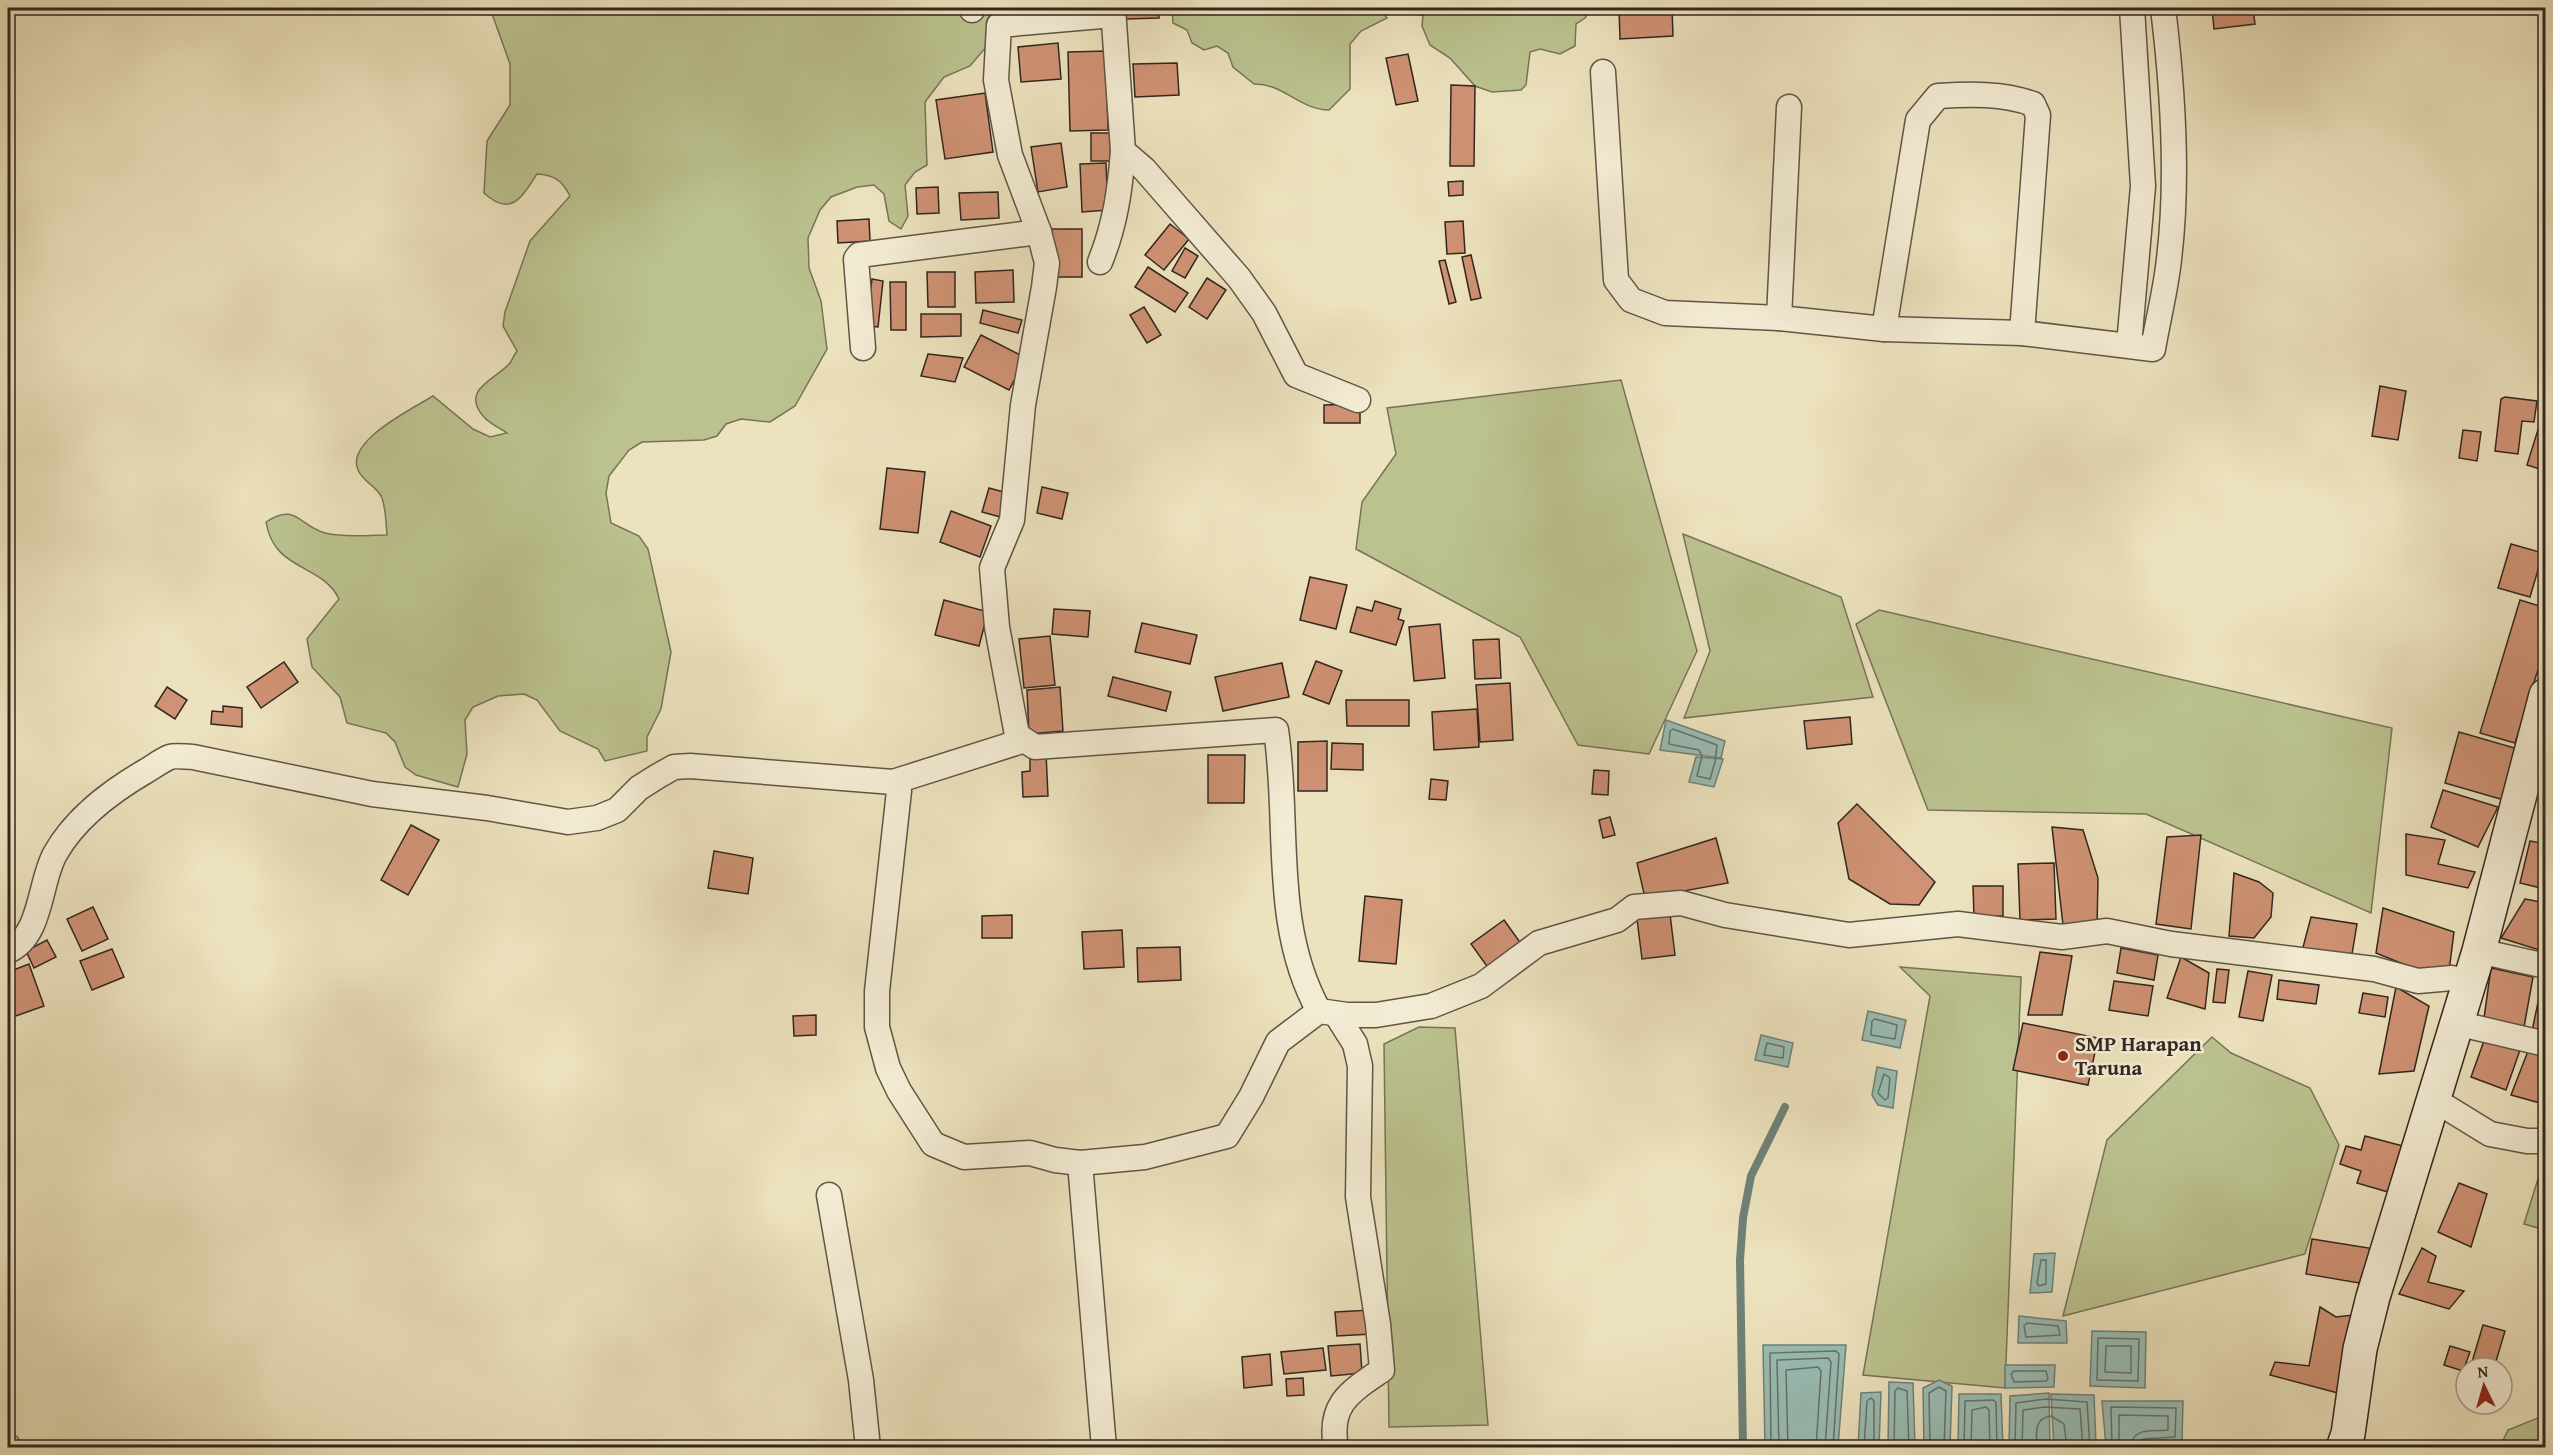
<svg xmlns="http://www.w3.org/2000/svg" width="2553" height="1455" viewBox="0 0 2553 1455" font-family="'Gentium Book Plus',serif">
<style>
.green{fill:#bbc28f;stroke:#767457;stroke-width:1.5}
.water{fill:#99bdb4;stroke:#6f8178;stroke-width:1.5}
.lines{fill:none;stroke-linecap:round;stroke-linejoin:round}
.shore{stroke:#65726a;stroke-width:1.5}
.stream{stroke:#6f8178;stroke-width:8}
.building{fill:#cf9274;stroke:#31261f;stroke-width:1.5}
.street-casing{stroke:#605546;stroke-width:27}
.secondary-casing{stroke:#31261f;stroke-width:36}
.street{stroke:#f3ecd4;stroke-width:24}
.secondary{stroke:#f3ecd4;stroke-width:33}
.poi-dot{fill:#8f2418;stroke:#f3ecd4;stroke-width:2}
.labels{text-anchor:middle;stroke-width:5;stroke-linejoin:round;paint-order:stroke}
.poi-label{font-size:21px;font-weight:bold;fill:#31261f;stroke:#f3ecd4;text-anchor:start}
</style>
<rect width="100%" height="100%" fill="#ece2bd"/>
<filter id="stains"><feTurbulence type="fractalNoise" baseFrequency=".00333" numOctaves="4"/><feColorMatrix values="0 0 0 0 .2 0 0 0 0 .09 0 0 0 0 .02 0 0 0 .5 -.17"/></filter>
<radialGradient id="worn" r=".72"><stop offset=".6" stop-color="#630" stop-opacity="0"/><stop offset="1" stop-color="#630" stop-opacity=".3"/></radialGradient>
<g class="green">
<path d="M490,8H997L993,39L970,66L944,77L925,102L927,165L915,172L905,185L908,216L901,229L889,221L884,194L874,185L857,187L831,197L820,210L808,238L809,268L821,301L827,349L795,406L770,422L741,419L726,424L717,436L704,440L642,442L629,450L609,476L606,493L611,523L639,536L648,549L671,652L661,709L647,737V751L605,761L598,749L560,731L537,700L524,694L498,696L473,707L465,720L467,754L458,787L416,775L405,767L395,742L386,733L347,723L340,697L312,667L307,639L339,599C322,563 274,572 266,522C296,502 299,526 325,533C344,538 368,535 387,535C386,524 386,509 382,498C378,487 363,482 358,470C345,441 414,408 433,396L473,429L490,437L507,433C500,428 490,424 484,417C459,389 497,379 510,363C512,360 514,355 517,351L503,326L505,312L530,241L570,196C562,180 554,175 537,174C522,197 511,218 484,193L487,141L510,105V64Z"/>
<path d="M1172,8H1379L1387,18L1361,31L1350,44V89L1329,110C1300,110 1283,83 1254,84L1233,67L1228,53L1217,46L1204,50L1192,43L1187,30L1173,23Z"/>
<polygon points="1397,8 1592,8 1585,18 1576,24 1575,46 1560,54 1540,49 1530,52 1526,85 1521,90 1492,92 1475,86 1450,58 1430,45 1422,26 1423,16"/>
<polygon points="1621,380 1697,651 1649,754 1578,745 1520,637 1356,549 1362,502 1396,454 1387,408"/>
<polygon points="1683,534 1841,597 1873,697 1684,718 1710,651"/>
<polygon points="1879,610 2392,728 2371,913 2146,814 1928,810 1856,624"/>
<polygon points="1900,967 2021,977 2005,1388 1863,1375 1930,996"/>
<polygon points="1419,1027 1455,1028 1488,1425 1389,1427 1384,1044"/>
<polygon points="2212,1037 2231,1053 2310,1088 2339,1145 2305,1254 2063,1316 2107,1140"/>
<polygon points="2545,1156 2545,1230 2524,1224"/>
<polygon points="2545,1415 2545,1447 2500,1447 2508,1430"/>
</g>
<g class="water">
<polygon points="1666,720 1725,741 1721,758 1660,750"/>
<polygon points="1696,757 1723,759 1714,787 1689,782"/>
<polygon points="1868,1011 1906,1020 1900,1048 1862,1040"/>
<polygon points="1761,1035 1793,1043 1788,1067 1755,1060"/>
<polygon points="1877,1067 1897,1071 1893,1108 1878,1105 1872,1095"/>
<polygon points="2055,1253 2052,1292 2030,1293 2034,1254"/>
<polygon points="2019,1316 2066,1321 2067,1343 2018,1343"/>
<polygon points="2092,1331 2146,1332 2145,1388 2090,1386"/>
<polygon points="1763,1345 1846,1345 1838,1447 1765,1447"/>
<polygon points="2005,1365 2055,1365 2054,1387 2005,1388"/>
<polygon points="1939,1380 1952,1386 1950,1447 1924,1447 1923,1388"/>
<polygon points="1889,1382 1913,1383 1915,1447 1888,1447"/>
<polygon points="1881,1392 1879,1447 1858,1447 1861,1393"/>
<polygon points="2049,1393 2050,1447 2009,1447 2010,1396"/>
<polygon points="1959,1394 2001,1394 2003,1447 1958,1447"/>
<polygon points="2051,1394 2094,1395 2096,1446 2054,1447"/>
<polygon points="2102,1401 2183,1401 2182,1443 2106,1446"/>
</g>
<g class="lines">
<g class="shore">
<polygon points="1673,729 1717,745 1715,762 1710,779 1697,776 1702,756 1699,750 1669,744 1670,731"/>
<polygon points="1875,1019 1897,1025 1895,1039 1871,1035 1872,1021"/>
<polygon points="1767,1043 1784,1047 1783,1058 1764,1055"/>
<polygon points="1884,1074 1890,1078 1888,1098 1885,1100 1878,1093"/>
<polygon points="2041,1260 2046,1260 2046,1284 2039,1286 2037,1283"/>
<polygon points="2027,1323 2058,1326 2060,1335 2026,1337 2024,1326"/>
<polygon points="2098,1338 2139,1339 2138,1381 2097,1380"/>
<polygon points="2106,1346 2131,1346 2131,1373 2105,1372"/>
<polygon points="2014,1371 2046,1371 2048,1379 2046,1381 2014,1382 2011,1374"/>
<polyline points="1771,1448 1770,1353 1836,1351 1839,1354 1833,1448"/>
<polyline points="1779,1448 1777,1360 1828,1358 1831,1362 1825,1448"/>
<polyline points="1788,1448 1786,1370 1818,1367 1821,1371 1816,1448"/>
<polyline points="1864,1448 1867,1401 1871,1398 1874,1401 1874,1448"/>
<polyline points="1894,1448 1895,1391 1898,1388 1907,1391 1909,1448"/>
<polyline points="1930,1448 1929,1393 1939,1387 1946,1391 1944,1448"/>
<polyline points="1964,1448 1965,1401 1993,1400 1996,1402 1997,1448"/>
<polyline points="1971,1448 1972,1410 1986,1407 1989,1410 1990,1448"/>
<polyline points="2015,1448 2016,1403 2046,1399 2087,1402 2090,1448"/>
<polyline points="2022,1448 2023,1410 2045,1407 2080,1409 2083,1448"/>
<path d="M2037,1448C2036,1433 2034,1418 2051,1416L2064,1424L2067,1448"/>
<polyline points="2112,1448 2111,1407 2176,1408 2175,1437 2143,1439 2138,1448"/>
<path d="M2119,1448V1415L2168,1416V1430C2153,1432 2132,1426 2131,1448"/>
</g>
<polyline class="stream" points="1743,1448 1740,1260 1743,1218 1751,1176 1785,1107"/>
</g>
<g class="building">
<polygon points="1126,8 1159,8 1159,18 1126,19"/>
<polygon points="1619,8 1672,8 1673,36 1620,39"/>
<polygon points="2212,8 2253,8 2255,24 2214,29"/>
<polygon points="1058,43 1061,79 1021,82 1018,47"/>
<polygon points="1106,51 1108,130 1070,131 1068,52"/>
<polygon points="1408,54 1418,101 1396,105 1386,58"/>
<polygon points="1177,63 1179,95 1135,97 1133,64"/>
<polygon points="1451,85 1475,86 1474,166 1450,166"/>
<polygon points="985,93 993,152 945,159 936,100"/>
<polygon points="1091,133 1120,133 1119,161 1091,161"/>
<polygon points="1061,143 1067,187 1038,192 1031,147"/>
<polygon points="1106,163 1108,210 1082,212 1080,164"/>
<polygon points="1463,181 1463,195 1449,196 1448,182"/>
<polygon points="938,187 939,213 917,214 916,188"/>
<polygon points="998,192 999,218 961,220 959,193"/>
<polygon points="869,219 870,241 838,243 837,221"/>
<polygon points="1463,221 1465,253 1447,254 1445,222"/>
<polygon points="1170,224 1189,239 1164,270 1145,255"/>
<rect x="1049" y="229" width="33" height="48"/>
<polygon points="1185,248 1198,256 1185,278 1172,271"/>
<polygon points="1471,255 1481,298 1471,300 1462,257"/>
<polygon points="1445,260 1456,302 1449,304 1439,261"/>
<polygon points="1148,267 1188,293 1175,312 1135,287"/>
<polygon points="1013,270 1014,302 976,303 975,272"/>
<polygon points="927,272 955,272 955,307 928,307"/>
<polygon points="1207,278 1226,290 1207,319 1189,307"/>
<polygon points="872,279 883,281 878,327 866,326"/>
<polygon points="890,282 906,282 906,330 891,330"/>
<polygon points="1144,307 1161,335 1147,343 1130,315"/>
<polygon points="983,310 1022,320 1018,333 980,323"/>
<polygon points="921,314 961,314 961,336 921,337"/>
<polygon points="981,335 1026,358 1009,390 964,367"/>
<polygon points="928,354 963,358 955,382 921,376"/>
<polygon points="2380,386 2406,391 2398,440 2372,436"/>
<polygon points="2505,397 2537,401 2534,422 2522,421 2518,454 2495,451 2501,399"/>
<polygon points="1360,404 1360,423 1324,423 1324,405"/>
<polygon points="2546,404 2546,471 2527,465"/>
<polygon points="2463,430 2481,432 2477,461 2459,458"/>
<polygon points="887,468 925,472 918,533 880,529"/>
<polygon points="1042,487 1068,493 1062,519 1037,513"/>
<polygon points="989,488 1011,494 1004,518 982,512"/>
<polygon points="951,511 991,526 980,557 940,542"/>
<polygon points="2511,544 2543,553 2530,597 2498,588"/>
<polygon points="1310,577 1347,585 1336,629 1300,620"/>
<polygon points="944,600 988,612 979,646 935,635"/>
<polygon points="2520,600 2546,608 2546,644 2515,743 2480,733"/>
<polygon points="1375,601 1401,609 1398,619 1404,621 1396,645 1350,632 1357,607 1372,611"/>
<polygon points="1054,609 1090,611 1088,637 1052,634"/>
<polygon points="1142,623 1197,635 1190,664 1135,652"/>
<polygon points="1440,624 1445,678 1414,681 1409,627"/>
<polygon points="1050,636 1055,685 1024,688 1019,639"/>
<polygon points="1499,639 1501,678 1475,679 1473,640"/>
<polygon points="1316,661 1342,671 1329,704 1303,694"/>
<polygon points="284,662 298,682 261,708 247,687"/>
<polygon points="1282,663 1289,697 1223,711 1215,677"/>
<polygon points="1113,677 1171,692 1166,711 1108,696"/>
<polygon points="1510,683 1513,740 1480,742 1476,685"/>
<polygon points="167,687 187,700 175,719 155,706"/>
<polygon points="1060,687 1063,731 1029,734 1027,690"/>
<polygon points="1346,700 1409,700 1409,726 1347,726"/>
<polygon points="223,706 242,708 242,727 211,724 212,711 223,712"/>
<polygon points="1477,709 1479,747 1434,750 1432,712"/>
<polygon points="1850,717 1852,744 1807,749 1804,721"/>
<polygon points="2459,732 2518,749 2504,800 2445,783"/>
<polygon points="1327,741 1327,791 1298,791 1298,742"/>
<polygon points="1332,743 1363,744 1363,770 1331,769"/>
<polygon points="1030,753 1046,753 1048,796 1023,797 1022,772 1030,771"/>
<polygon points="1208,755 1245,755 1244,803 1208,803"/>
<polygon points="1594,770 1609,771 1608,795 1592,794"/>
<polygon points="1431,779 1448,781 1446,800 1429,799"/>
<polygon points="2443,790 2498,807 2478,847 2431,827"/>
<polygon points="1857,804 1935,882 1919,905 1890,904 1849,879 1838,823"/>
<polygon points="1610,817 1615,835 1603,838 1599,820"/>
<polygon points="411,825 439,840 408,895 381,880"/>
<polygon points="2052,827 2083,830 2098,878 2097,928 2063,925"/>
<polygon points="2406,834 2445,840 2438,864 2475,872 2468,888 2406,875"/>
<polygon points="2201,835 2191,929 2156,924 2167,837"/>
<polygon points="1716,838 1728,883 1645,898 1637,863"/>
<polygon points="2530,841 2546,844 2546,871 2541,888 2520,883"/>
<polygon points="714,851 753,858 748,894 708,888"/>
<polygon points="2054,863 2056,919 2020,920 2018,864"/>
<polygon points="2234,873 2259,882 2273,893 2271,917 2254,938 2229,936"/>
<polygon points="1973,886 2003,886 2003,916 1974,916"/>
<polygon points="1365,896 1402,900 1396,964 1359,961"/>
<polygon points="2525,899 2546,903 2546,952 2501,938"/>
<polygon points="1669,906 1675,955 1642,959 1636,911"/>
<polygon points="93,907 108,939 82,951 67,919"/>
<polygon points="2383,908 2454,932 2449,971 2420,971 2376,953"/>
<polygon points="1012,915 1012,938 982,938 982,916"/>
<polygon points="2311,917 2357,924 2352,954 2302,951"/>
<polygon points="1504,920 1522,945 1489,969 1471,944"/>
<polygon points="1122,930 1124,967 1084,969 1082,932"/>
<polygon points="47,940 56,957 34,968 26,951"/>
<polygon points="1180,947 1181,980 1138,982 1137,948"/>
<polygon points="2121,948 2158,955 2154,980 2117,973"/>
<polygon points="112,949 124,977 92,990 80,961"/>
<polygon points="2040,952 2072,956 2062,1015 2028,1015"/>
<polygon points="2181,957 2209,973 2205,1009 2167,998"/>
<polygon points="29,964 44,1006 10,1018 8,972"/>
<polygon points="2491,968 2533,977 2524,1027 2484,1018"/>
<polygon points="2217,969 2229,970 2225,1003 2213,1002"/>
<polygon points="2248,971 2272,975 2263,1021 2239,1017"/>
<polygon points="2279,980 2319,985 2316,1004 2277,999"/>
<polygon points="2114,981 2153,986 2148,1016 2109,1010"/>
<polygon points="2396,987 2429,1006 2414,1071 2379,1074"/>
<polygon points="2541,988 2546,988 2546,1034 2532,1031"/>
<polygon points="2363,993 2388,997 2385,1017 2359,1013"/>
<polygon points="816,1015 816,1035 794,1036 793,1016"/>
<polygon points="2023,1023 2098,1038 2088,1085 2013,1070"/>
<polygon points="2485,1038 2520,1050 2506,1090 2471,1077"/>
<polygon points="2528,1051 2546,1055 2546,1088 2540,1103 2511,1095"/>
<polygon points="2365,1136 2403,1146 2388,1192 2357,1183 2361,1171 2340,1164 2346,1146 2361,1150"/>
<polygon points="2459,1183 2487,1194 2471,1247 2438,1232"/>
<polygon points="2312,1239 2375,1249 2359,1283 2306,1274"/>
<polygon points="2422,1248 2436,1256 2428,1282 2464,1291 2449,1309 2399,1294"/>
<polygon points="2320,1307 2336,1317 2353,1315 2338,1393 2270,1375 2275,1362 2309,1366"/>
<polygon points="1371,1310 1372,1334 1337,1336 1335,1312"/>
<polygon points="2483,1325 2505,1331 2494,1368 2472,1362"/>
<polygon points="1360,1344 1362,1373 1331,1376 1328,1346"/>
<polygon points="2450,1346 2470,1352 2463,1371 2444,1365"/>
<polygon points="1323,1348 1326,1370 1284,1374 1281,1352"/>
<polygon points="1270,1354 1272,1385 1244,1388 1242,1357"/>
<polygon points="1303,1378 1304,1395 1287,1396 1286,1379"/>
</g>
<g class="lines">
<g class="street-casing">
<g id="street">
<polyline points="972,8 972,10"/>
<polyline points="1113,8 1123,151 1144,169 1239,278 1264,313 1296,375 1358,400"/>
<path d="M1603,72L1616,280L1631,300L1665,313L1779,318L1884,329L2022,333L2153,349C2158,319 2166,289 2169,259C2179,177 2173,90 2163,8"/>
<path d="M1039,232L1047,263L1044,287L1023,405L1012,520L992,568L997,627L1017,735L1035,747L1276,730C1290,823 1271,925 1319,1011"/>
<path d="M1100,262C1115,225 1120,191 1123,151"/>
<polyline points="1779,318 1789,107"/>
<path d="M1884,329L1918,120L1938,96C1970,94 2003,93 2033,104L2038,115L2022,333"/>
<polyline points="2129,345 2143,186 2132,8"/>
<polyline points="863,348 856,259 859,255 1039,232 1010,155 996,80 999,25 1113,15"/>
<polyline points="893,782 899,791 877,991 877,1027 888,1068 899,1091 933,1144 964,1157 1030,1153 1055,1160 1080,1163 1145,1157 1227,1136 1251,1097 1278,1042 1319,1011 1347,1015 1376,1015 1431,1006 1481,986 1539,943 1617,920 1634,907 1681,903 1725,915 1849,935 1958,924 2062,937 2107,931 2171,944 2374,969 2418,981 2452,978 2469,981"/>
<path d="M8,951C42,936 39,883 55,854C75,818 110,792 146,771C153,767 162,760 170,757C176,755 186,757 193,757L372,794L487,808L568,822L597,818L617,810L639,788L658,776L674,767L690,766L893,782L1022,741"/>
<polyline points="2479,951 2546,966"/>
<polyline points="2456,1023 2546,1044"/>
<polyline points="2433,1099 2490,1134 2527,1141 2546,1141"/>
<polyline points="1080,1163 1104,1448"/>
<polyline points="829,1195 861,1380 868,1448"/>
<polyline points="8,1446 8,1448"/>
<path d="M1336,1448C1328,1404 1350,1392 1382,1370L1378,1324L1358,1197L1360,1066L1355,1044L1336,1014"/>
</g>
</g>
<g class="secondary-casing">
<polyline id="secondary" points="2343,1448 2348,1434 2360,1349 2373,1297 2479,951 2546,695"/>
</g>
<use href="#street" class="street"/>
<use href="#secondary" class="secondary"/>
</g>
<circle class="poi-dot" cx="2063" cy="1056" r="6"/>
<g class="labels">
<g class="poi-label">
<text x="2075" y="1051">SMP Harapan<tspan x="2075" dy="24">Taruna</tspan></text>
</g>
</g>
<rect width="2553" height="1455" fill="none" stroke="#ece2bd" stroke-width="30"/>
<rect x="9" y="9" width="2535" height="1437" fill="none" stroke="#31261f" stroke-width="3"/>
<rect x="15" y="15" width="2523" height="1425" fill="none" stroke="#31261f" stroke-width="1.5"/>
<g transform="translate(2484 1386) rotate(355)"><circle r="28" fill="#f3ecd4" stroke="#a59d8c" stroke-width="1.5"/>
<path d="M0-4.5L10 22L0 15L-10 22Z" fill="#8f2418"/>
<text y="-9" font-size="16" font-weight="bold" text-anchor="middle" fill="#31261f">N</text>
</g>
<rect width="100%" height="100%" filter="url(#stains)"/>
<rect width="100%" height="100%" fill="url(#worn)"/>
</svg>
